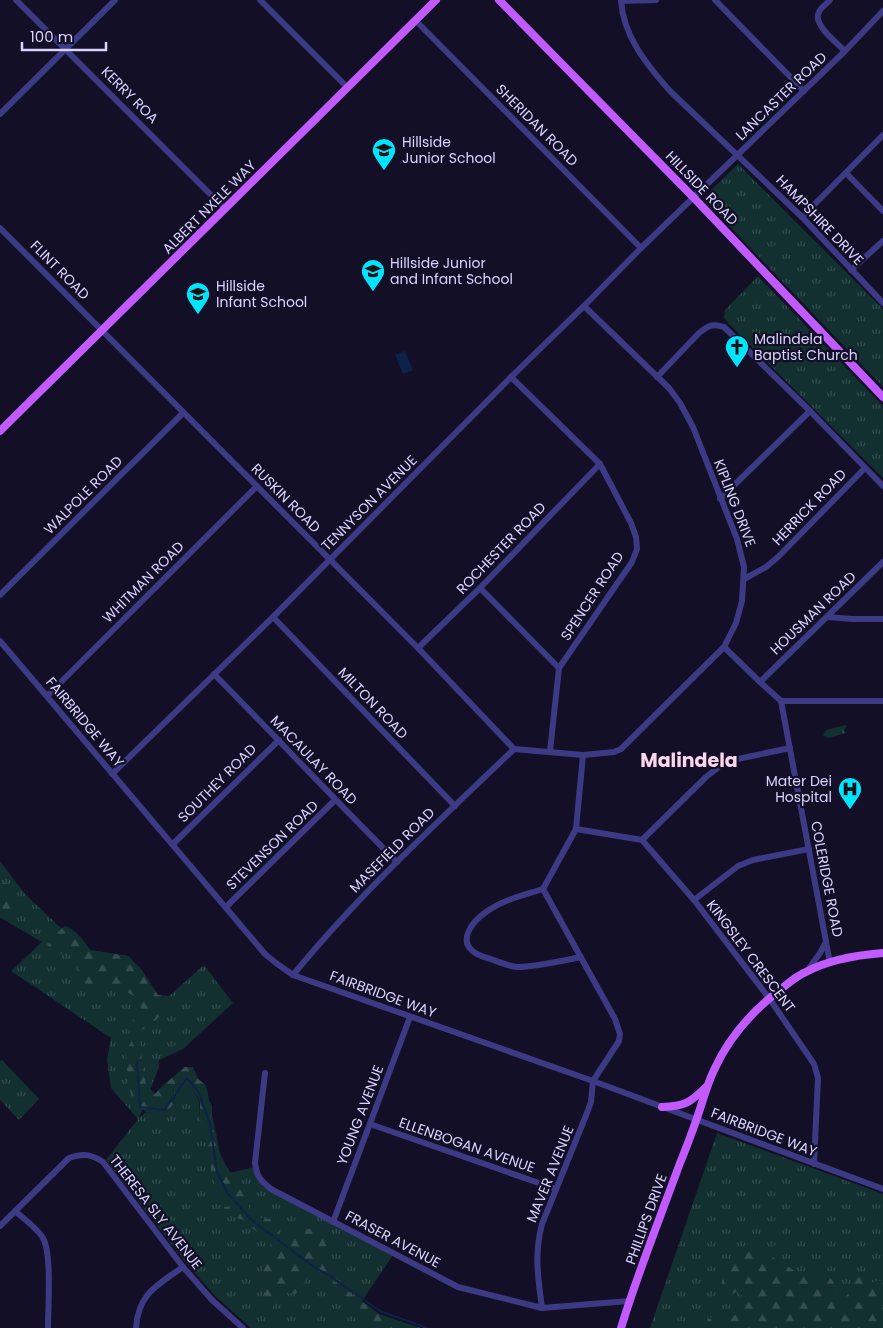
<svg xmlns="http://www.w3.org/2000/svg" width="883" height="1328" viewBox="0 0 883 1328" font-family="Poppins,sans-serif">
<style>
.grass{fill:url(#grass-tufts)}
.forest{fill:url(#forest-firs)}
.water{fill:#0c2248}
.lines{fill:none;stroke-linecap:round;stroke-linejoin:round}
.stream{stroke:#0c2248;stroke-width:2}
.minor{stroke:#3d3a85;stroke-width:6}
.major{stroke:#c25bff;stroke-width:8}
.labels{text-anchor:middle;stroke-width:4.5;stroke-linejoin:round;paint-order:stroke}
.street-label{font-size:14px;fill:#d9d4ff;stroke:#130f26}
.poi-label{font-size:14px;fill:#d9d4ff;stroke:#130f26;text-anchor:start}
.district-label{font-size:19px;font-weight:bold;fill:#ffd6f0;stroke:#130f26}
</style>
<defs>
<pattern id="grass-tufts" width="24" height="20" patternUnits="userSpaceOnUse" patternTransform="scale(1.25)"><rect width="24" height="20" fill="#12302f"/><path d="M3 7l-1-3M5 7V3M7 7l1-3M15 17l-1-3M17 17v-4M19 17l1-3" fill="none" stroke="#344d4e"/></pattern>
<pattern id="forest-firs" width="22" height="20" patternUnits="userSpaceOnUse" patternTransform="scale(1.25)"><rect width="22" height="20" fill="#12302f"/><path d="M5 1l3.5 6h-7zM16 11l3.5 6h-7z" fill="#344d4e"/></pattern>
</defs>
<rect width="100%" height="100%" fill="#130f26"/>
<g class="grass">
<polygon points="738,164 883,309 883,387 717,213 709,201 710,191"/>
<polygon points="758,276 883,406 883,478 729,324 724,318 725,310"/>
<polygon points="845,725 847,726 844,730 846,733 828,738 823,735 826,730"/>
<path d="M0,861L25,894L62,929L65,926C76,930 83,941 90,950L128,956L142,971L158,995L169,996L204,965L233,1003L183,1049L159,1060V1067L139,1118L146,1112L153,1113L175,1102L173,1087L178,1083C196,1088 201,1098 199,1115L208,1123L212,1115L220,1154L230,1173L254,1167L260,1182L393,1255L362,1301L379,1314L395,1328H251L216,1297L186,1263L106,1160L138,1119L111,1088L107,1060L111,1038L11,971L42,942L1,918H0Z"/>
<polygon points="2,1060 39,1099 19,1120 0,1100 0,1061"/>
<polygon points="717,1133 883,1194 883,1328 650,1328"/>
</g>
<g class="forest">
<path d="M0,881L12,885L13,901L9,912H2C0,905 0,901 4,895L0,894Z"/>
<path d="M65,926C76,930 84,941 90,950L128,956L142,970L158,995L169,996L170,1002L157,1019L138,1033L140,1040L143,1071L146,1084L155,1094L161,1087L185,1067H193L198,1079L205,1084L207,1089L209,1100L212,1106V1115L208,1123L201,1122C199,1116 200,1111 200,1105C200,1094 188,1086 178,1083L173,1087L175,1102L169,1109L153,1113L146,1112L133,1101L128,1084L126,1052L131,1042L129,1029L134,1018L141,1008L134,996L115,986L102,983L92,989C78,979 76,973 76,956L70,952L58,954L48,949L51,938Z"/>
<path d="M207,1132H216C217,1147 222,1166 234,1176L250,1209L260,1218L270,1219L282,1237C302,1229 310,1224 330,1237L328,1277L379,1314L421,1328H366L364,1318L359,1307L343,1298L329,1286L322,1277L309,1276L296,1294L285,1292L278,1284L275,1289L276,1297L272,1308L265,1309C268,1293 260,1281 262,1267C263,1262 268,1258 272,1254L269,1239L253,1229L243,1220L225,1214L224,1207L231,1206L225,1196L215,1183L208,1159L204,1160L202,1155L208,1148Z"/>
<path d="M754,1247L778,1260L802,1276C814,1273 830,1270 835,1286C836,1290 835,1295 835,1299L842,1301L850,1291L854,1279L861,1276L868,1284L876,1281H883V1318L877,1327L875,1328H729V1319L739,1312L746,1298L736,1292L718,1303C720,1284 726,1265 737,1249Z"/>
<polygon points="714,1315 720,1320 719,1328 699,1328"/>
</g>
<polygon class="water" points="405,351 413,370 403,374 395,355"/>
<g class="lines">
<polyline class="stream" points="137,1061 140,1107 164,1110 187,1078 198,1091 210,1123 217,1172 228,1194 254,1222 314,1267 330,1276 380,1311 427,1328"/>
<g class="minor">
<polyline points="16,0 225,209"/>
<polyline points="260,0 347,87"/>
<path d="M621,0C623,36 647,65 670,91L802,217L883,303"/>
<polyline points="715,0 804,91"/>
<path d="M830,0C827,4 821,7 819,12C812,24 837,43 845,51"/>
<polyline points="621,1 656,0"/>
<polyline points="415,20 641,248"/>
<polyline points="0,114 115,0"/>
<polyline points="846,173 883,211"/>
<polyline points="802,217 883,135"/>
<polyline points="0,228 418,648 514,749"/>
<polyline points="851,270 883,241"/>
<polyline points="511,377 600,464 631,523 636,537 637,549 632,562 559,668 550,751"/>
<path d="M657,377L699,333C708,326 712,323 724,327L810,411L883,486"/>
<polyline points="720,499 810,411"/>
<polyline points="744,579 766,567 778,557 865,468"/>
<polyline points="480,588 559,668"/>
<polyline points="0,595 183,413"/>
<polyline points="273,617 455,806"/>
<polyline points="828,617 852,619 883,619"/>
<polyline points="0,641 265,954 276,963 293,975 593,1081 883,1189"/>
<polyline points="724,647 760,682 781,701 830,963"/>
<polyline points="418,648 480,588 600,464"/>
<path d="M214,674C275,736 335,800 397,862"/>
<polyline points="760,682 883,562"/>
<polyline points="47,696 257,486"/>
<polyline points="781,701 883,701"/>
<polyline points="514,749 583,755 614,752 621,749 724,647 736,623 742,601 744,567 737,539 693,427 680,403 669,388 584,306"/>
<polyline points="112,774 273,617 511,377 584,306 641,248 845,51 883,11"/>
<polyline points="576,829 642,840 694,900 769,998 814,1064 818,1078 814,1164"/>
<polyline points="642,840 706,777 724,763 733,760 790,748"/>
<polyline points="173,844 279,740"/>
<path d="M543,889C524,895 502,900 486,912C473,921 455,942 477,954C481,956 486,958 491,959C499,962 508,966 517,967C536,967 562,961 581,957"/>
<polyline points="694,900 738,866 753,860 809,849"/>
<polyline points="226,907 335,800"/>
<polyline points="807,971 820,953 826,942"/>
<path d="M293,975C360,893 438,822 514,749"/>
<path d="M265,1073L255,1163C257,1177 260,1180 271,1189L458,1287L542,1308L629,1301"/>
<polyline points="370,1124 556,1189"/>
<path d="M15,1211C24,1219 37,1228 43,1238C52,1254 48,1308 48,1328"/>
<polyline points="333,1222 410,1017"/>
<path d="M0,1226L69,1158C83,1153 91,1154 103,1162L183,1267L212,1300L243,1328"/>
<path d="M542,1308C538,1277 534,1255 542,1224L587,1113L591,1102L593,1081L619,1041L620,1034L615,1019L543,889L576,829L583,755"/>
<path d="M136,1328C138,1294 157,1285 183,1267"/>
</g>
<g class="major">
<polyline points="499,0 694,198 883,397"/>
<polyline points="0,431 436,0"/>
<path d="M662,1107C685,1106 690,1103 706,1087"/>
<path d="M621,1328C638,1272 660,1218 680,1163C686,1149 691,1135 696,1121C702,1104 706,1087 714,1070C729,1037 752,1011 781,989C789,983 796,976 806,972C828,960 858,955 883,953"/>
</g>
</g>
<defs>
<g id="school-pin" transform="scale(1.25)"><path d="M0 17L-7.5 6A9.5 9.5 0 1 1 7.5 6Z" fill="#00e5ff" stroke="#130f26"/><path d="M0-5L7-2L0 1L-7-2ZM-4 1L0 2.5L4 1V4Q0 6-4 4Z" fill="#111"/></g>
<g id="church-pin" transform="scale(1.25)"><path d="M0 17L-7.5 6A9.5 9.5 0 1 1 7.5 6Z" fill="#00e5ff" stroke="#130f26"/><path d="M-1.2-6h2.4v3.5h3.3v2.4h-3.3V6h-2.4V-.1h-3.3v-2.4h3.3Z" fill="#111"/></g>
<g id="hospital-pin" transform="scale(1.25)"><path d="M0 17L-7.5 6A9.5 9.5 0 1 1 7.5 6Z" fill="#00e5ff" stroke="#130f26"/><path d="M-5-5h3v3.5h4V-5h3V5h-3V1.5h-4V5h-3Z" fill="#111"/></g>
</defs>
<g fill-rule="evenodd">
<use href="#school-pin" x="384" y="150"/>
<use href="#school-pin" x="373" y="271"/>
<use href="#school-pin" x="198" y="294"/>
<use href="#church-pin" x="737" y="347"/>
<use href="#hospital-pin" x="850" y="789"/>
</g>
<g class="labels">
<g class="street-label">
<text transform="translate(130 95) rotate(45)" y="5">KERRY ROA</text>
<text transform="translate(781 96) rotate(-44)" y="5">LANCASTER ROAD</text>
<text transform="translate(537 125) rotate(45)" y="5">SHERIDAN ROAD</text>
<text transform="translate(702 188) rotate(46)" y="5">HILLSIDE ROAD</text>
<text transform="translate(209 207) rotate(-45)" y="5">ALBERT NXELE WAY</text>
<text transform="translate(820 220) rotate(46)" y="5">HAMPSHIRE DRIVE</text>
<text transform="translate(60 270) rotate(45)" y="5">FLINT ROAD</text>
<text transform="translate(83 495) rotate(-45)" y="5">WALPOLE ROAD</text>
<text transform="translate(286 498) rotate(45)" y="5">RUSKIN ROAD</text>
<text transform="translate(369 503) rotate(-45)" y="5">TENNYSON AVENUE</text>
<text transform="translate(735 503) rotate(69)" y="5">KIPLING DRIVE</text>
<text transform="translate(809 507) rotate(-46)" y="5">HERRICK ROAD</text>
<text transform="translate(501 548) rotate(-46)" y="5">ROCHESTER ROAD</text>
<text transform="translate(143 582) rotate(-45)" y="5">WHITMAN ROAD</text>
<text transform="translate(592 596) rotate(-57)" y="5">SPENCER ROAD</text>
<text transform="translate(813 613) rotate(-44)" y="5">HOUSMAN ROAD</text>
<text transform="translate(373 703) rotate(46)" y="5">MILTON ROAD</text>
<text transform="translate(85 722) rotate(50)" y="5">FAIRBRIDGE WAY</text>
<text transform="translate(314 760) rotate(46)" y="5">MACAULAY ROAD</text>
<text transform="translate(217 783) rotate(-45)" y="5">SOUTHEY ROAD</text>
<text transform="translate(272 845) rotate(-44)" y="5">STEVENSON ROAD</text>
<text transform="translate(392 850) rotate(-45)" y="5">MASEFIELD ROAD</text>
<text transform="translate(827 879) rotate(79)" y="5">COLERIDGE ROAD</text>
<text transform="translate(751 956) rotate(53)" y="5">KINGSLEY CRESCENT</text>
<text transform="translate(383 994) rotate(20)" y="5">FAIRBRIDGE WAY</text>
<text transform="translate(360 1115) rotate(-69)" y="5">YOUNG AVENUE</text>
<text transform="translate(764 1132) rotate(21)" y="5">FAIRBRIDGE WAY</text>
<text transform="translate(467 1145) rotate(19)" y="5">ELLENBOGAN AVENUE</text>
<text transform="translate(550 1174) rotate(-68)" y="5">MAVER AVENUE</text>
<text transform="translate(156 1212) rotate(52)" y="5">THERESA SLY AVENUE</text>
<text transform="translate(646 1219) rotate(-70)" y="5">PHILLIPS DRIVE</text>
<text transform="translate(393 1239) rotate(28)" y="5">FRASER AVENUE</text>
</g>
<g class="poi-label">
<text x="402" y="147">Hillside<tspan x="402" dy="16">Junior School</tspan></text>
<text x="390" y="268">Hillside Junior<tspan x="390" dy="16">and Infant School</tspan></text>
<text x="216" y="291">Hillside<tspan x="216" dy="16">Infant School</tspan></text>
<text x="754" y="344">Malindela<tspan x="754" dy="16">Baptist Church</tspan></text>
<text x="832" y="786" text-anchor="end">Mater Dei<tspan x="832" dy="16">Hospital</tspan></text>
</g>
<g class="district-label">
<text x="689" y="767">Malindela</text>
</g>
</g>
<path d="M22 42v8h84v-8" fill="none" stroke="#d9d4ff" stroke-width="2.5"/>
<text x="30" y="42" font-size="15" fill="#d9d4ff" stroke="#130f26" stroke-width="4" paint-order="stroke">100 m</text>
</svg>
